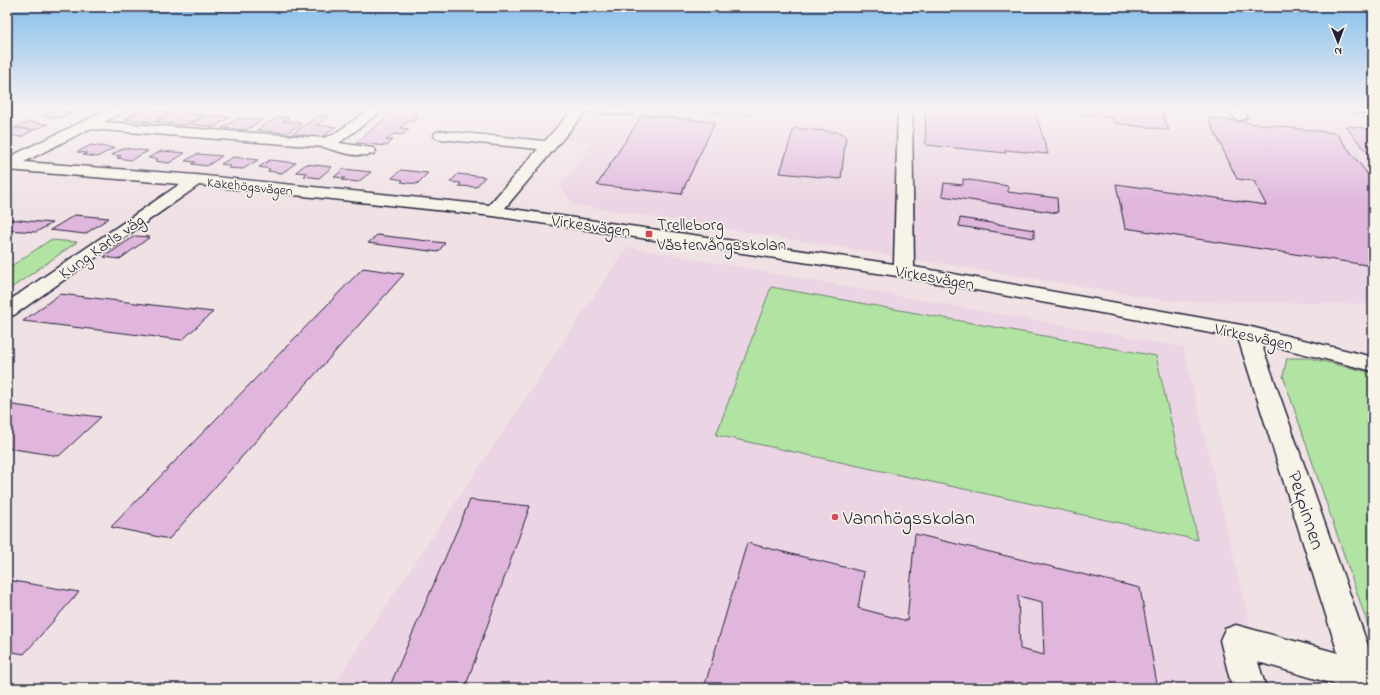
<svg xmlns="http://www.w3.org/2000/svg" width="1380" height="695" viewBox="0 0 1380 695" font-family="'Indie Flower',sans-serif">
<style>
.built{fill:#ebd4e3}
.green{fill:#b1e3a3;stroke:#6a826f}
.building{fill:#e0b6dd;stroke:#22223b;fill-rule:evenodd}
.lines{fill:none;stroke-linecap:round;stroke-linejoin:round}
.minor-casing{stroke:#22223b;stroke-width:3}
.minor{fill:#f7f3e8;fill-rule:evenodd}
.poi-dot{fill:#d1495b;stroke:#f7f3e8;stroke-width:1.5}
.labels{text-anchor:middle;stroke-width:3.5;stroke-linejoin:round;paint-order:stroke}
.far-street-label{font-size:14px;fill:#22223b;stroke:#f7f3e8}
.poi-label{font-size:17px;fill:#22223b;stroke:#f7f3e8;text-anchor:start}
.street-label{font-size:17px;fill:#22223b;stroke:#f7f3e8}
.near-street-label{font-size:20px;fill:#22223b;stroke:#f7f3e8}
.near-poi-label{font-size:20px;fill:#22223b;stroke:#f7f3e8;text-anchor:start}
</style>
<rect width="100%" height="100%" fill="#f0e1e5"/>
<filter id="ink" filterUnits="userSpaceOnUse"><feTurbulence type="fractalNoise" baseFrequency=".025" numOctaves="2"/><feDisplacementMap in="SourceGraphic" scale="8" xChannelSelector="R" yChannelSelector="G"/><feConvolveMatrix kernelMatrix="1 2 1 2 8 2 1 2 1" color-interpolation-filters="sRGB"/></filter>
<g filter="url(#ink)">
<g class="built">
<polygon points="457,108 1373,108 1373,304 1172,301 573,204 561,186 593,143 437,125"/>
<polygon points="627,247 1183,347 1265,688 331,688"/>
</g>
<g class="green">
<polygon points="50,240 77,242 7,291 7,269"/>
<polygon points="771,287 1156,356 1198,540 716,435"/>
<polygon points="1287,358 1309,358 1373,373 1373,640 1283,376"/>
</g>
<g class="building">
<polygon points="59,108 81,108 73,112 54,110"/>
<polygon points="145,108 157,108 152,110 170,112 152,122 124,119"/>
<polygon points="397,108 419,110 412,116 420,116 413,121 409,121 400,128 409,129 402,135 394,134 386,140 393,140 387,146 356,143"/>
<polygon points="667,108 752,108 749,115"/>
<polygon points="925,108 1034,108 1048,154 1005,150 1006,153 926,145"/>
<polygon points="1080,108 1160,108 1169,130 1114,123 1112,118 1081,114"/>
<polygon points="179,109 190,110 184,114 202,115 185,125 156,122"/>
<polygon points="54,110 73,112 60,118 42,116"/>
<polygon points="207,115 230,117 214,127 190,124"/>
<polygon points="319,115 329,116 316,125 336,127 322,137 292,134"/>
<polygon points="642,115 715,122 681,194 597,185"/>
<polygon points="278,117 289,118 283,121 302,123 287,133 257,130"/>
<polygon points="239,118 262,120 246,130 222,128"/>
<polygon points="1208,118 1336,133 1373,181 1373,266 1125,228 1116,184 1266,205 1254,181 1237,179"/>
<polygon points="28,122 48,124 34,130 15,128"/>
<polygon points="1345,126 1373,129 1373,159"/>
<polygon points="15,128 34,130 20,137 7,135 7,132"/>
<polygon points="794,128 838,132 846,136 841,179 780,173"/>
<polygon points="91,145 114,148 97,157 83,155 87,153 77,152"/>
<polygon points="124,148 148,151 131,160 117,158 121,156 111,155"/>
<polygon points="161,151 185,153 169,163 155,161 158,159 148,158"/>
<polygon points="197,154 222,156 207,166 192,164 196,162 185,161"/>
<polygon points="233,157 258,160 243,169 228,168 231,166 221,164"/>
<polygon points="270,160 296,163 282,173 267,171 270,169 259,167"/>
<polygon points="306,164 332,167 319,178 304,176 307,173 296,172"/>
<polygon points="344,169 371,172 358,182 342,180 345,178 334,177"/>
<polygon points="401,170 428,173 417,184 401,182 403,180 392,178"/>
<polygon points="458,174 485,177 476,187 459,186 461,183 450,182"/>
<polygon points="963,179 1008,186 1008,192 1057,198 1058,213 942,196 944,183 963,185"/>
<polygon points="75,215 109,218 85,234 50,230"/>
<polygon points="960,218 1034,230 1034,238 959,226"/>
<polygon points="7,219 52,223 36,232 7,230"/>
<polygon points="377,235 445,243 438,252 368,243"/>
<polygon points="135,236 150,237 120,259 104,257"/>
<polygon points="363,268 404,274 169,539 111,527"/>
<polygon points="60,294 186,309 213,312 182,340 23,321"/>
<polygon points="7,404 67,413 101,417 59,456 7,448"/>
<polygon points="470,500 530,506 465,688 389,688"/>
<path d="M915,534L1140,588L1157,684L1171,688H704L747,543L864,572L858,608L907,621ZM1018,596L1042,602L1044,655L1020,649Z"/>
<polygon points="7,580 79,592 24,654 7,651"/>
</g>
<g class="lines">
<g class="minor-casing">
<g id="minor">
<path d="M111,108H128L126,111L104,122L323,138L333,135L371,108H386L339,143L373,148L376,151L373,154C359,158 338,152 324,147L89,129L24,162L196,175L489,205L538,149L441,139L436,138L434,135L436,132L441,131L545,141L574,108H636L631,114L626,115L586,111L505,208L894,264L898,108H912L914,267L1247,326L1373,357V371L1261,343L1373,660V688H1347L1258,662L1266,688H1232L1220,640L1225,629L1236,625L1338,653L1238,338L904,277L493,216L199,185L14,315L7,317V302L180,184L7,170V158Z"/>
<polygon points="1228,108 1242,108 1247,116 1245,119 1240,120 1235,119"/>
<polygon points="1344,108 1373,108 1373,114 1346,111"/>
</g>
</g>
<use href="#minor" class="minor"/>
</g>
</g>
<linearGradient id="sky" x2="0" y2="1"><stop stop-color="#85beec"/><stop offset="0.53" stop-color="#f8f2f3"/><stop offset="1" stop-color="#f8f2f3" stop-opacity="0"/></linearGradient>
<rect width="1380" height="205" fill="url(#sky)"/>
<g class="poi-dot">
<rect x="645" y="230" width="8" height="8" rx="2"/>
<circle cx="835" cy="517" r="4"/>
</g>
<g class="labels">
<g class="far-street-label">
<text transform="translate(250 186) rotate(6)" y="5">Kakehögsvägen</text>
</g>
<g class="poi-label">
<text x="657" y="230">Trelleborg<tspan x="657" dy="20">Västervångsskolan</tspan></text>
</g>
<g class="street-label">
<text transform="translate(591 225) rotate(8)" y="6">Virkesvägen</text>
<text transform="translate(101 246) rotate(-35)" y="6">Kung Karls väg</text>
<text transform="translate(935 277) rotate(10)" y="6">Virkesvägen</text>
<text transform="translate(1254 336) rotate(12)" y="6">Virkesvägen</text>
</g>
<g class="near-street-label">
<text transform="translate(1307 510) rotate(72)" y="7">Pekpinnen</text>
</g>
<g class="near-poi-label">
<text x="843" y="524">Vannhögsskolan</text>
</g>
</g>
<rect width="1380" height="695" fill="none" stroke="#f7f3e8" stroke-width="24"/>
<rect x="12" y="12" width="1356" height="671" fill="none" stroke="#22223b" stroke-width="1.5" filter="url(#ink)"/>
<g transform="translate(1338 42) rotate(179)" stroke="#f7f3e8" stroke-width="3" paint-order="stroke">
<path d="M0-3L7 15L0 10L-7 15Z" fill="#22223b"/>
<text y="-6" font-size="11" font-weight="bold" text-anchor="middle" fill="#22223b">N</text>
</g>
</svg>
